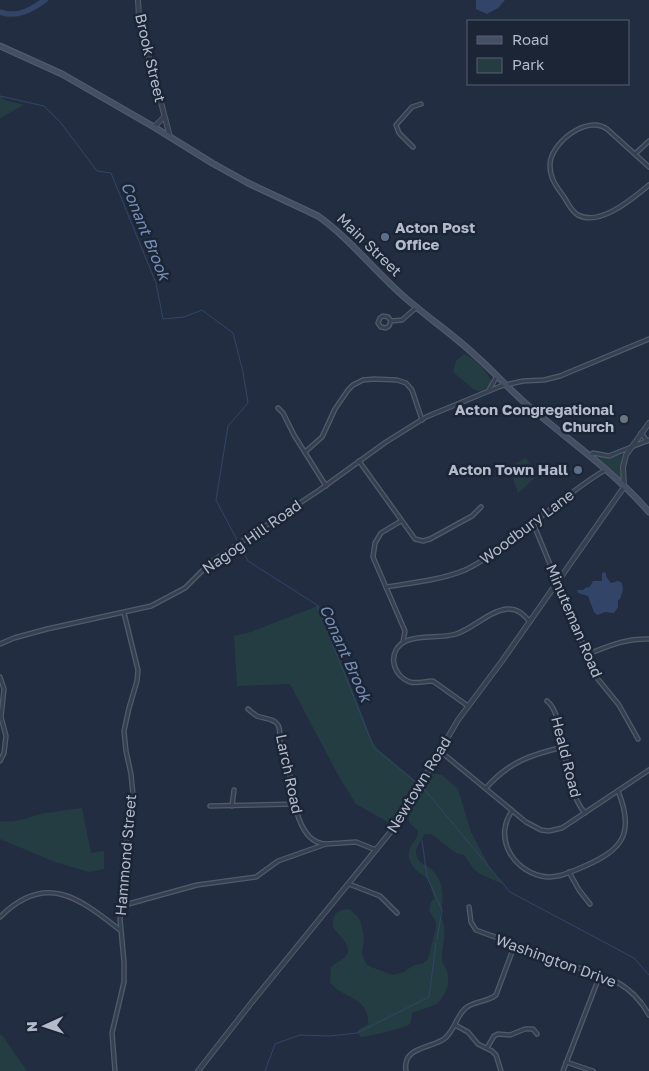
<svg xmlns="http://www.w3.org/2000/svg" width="649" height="1071" viewBox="0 0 649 1071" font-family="'Golos Text',sans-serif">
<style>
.green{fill:#243d42}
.water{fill:#324568}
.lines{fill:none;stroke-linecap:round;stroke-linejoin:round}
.stream{stroke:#324568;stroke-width:1}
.river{stroke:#324568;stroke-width:5.5}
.minor-casing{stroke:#515b6b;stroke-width:5.5}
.tertiary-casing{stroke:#515b6b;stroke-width:6}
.secondary-casing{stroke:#515b6b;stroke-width:7}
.minor{stroke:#364051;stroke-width:3}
.tertiary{stroke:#364051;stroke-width:4}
.secondary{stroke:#444e64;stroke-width:4.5}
.service-dot{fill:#5c6f8a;stroke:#1b2536;stroke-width:2}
.worship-dot{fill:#6b7280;stroke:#1b2536;stroke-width:2}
.labels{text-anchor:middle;stroke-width:5;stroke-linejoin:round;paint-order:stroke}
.street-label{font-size:15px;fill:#b3bbcb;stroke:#1b2536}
.poi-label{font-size:15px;font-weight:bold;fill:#b3bbcb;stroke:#1b2536;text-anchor:end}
.water-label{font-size:16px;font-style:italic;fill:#778eb6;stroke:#1b2536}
</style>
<rect width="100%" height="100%" fill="#222d41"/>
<g class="green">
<polygon points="0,95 5,100 24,105 0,118"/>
<path d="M464,354C477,360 484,369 492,381L488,387L481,392L473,389L453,372L456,361Z"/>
<polygon points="594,455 607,458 622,455 621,476 623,485 592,457"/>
<polygon points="526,458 531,467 538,475 518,493 509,467"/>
<polygon points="320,605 372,741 378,749 418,783 393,825 356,804 338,775 290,684 237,686 234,636 251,632"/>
<path d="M432,773L442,775L458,789L471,832L493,873L505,885L480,874L473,868L464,855L456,853L431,834H425C422,839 417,846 416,851C416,864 427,864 433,871C444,881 444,902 440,915C449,931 442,941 442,957C441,964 446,966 447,971C451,983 445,996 437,1004L412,1013C411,1016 412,1022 410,1024C405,1028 368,1037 361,1037L357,1033L358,1030L368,1024C370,996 340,998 330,982L331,967C335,963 339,962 344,958C356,948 338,935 333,927C332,915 336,910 349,909L358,917L361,923L364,938L362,954L366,964L371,967L393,975L404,972L414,965L422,964L428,959L436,928V922L429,910L431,902L434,899L429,879C419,873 404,863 410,848C413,841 418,839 418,831L409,822L408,815Z"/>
<path d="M82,808L91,853L104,851V869L89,872L55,862L0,839V821C17,824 31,815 47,813C58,811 70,810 82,808Z"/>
<polygon points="0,1035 2,1035 27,1071 0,1071"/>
</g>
<g class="water">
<polygon points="476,0 505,0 498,8 487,14 476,9"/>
<polygon points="605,572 607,578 611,583 618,581 622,583 623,590 620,599 618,600 618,607 614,613 605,612 597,615 594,612 588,596 578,593 577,590 583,590 587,587 589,588 593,581 602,581 602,573"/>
</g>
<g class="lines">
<g class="stream">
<polyline points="0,96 44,106 61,123 97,171 111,173 156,283 163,319 184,317 202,310 233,333 243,372 248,403 228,426 216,500 237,540"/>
<polyline points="240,545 248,561 317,605 374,748 417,783"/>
<polyline points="424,789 510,892 634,958 649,975"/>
<polyline points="422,840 427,877 442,910 437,939"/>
<polyline points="265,1071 275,1044 300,1035 330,1036 357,1033 429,997 436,943"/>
</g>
<path class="river" d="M0,12C17,18 31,10 45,0"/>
<g class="minor-casing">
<g id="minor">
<polyline points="413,147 399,133 396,125 412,107 421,104"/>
<polyline points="635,154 649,141"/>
<path d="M649,167L607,129C587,114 549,144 550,166C550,179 557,187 564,197C568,203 571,211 578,215C600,227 633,198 649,185"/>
<polyline points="391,321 388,317 383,316 380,318 378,323 381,327 386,328 389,326 391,321 402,320 417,307"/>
<polyline points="489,390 497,376"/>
<polyline points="278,408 283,413 294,435 326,486"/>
<polyline points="641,433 647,441"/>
<polyline points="305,452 322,437 335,409 348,390 353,385 363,380 374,379 397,380 406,383 412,390 422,420"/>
<polyline points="590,456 593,453 609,456 649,440"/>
<polyline points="359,461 415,539 423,541 430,539 472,516 481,507"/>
<polyline points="401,521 381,533 375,543 373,557 405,631 403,642"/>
<polyline points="533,523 597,678 619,705 638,739"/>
<path d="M386,587C411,583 441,580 465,570C485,561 501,547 519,534C547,512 575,488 605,470"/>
<polyline points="0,644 14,638 47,629 151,606 185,588 211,562 318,491 386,442 426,417 501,386 523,381 544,380 560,376 649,339"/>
<path d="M588,654C609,646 626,638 649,639"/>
<polyline points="0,677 4,689 1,717 6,736 4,753 0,761"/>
<path d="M547,701C567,716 561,786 585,813"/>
<path d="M468,706L433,681C425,681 418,684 410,682C391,675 387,650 406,641C421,634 440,639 456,634C474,628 489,611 507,609C518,608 524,615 530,622"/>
<path d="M248,709C251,712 254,714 257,716C264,719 274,718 278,725C281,730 279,735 280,740C281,748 286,754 288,762C292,785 294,842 325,844"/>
<polyline points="440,751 526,822 541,830 549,831 562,828 649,770"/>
<path d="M486,788C509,762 530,755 563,747"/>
<polyline points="210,806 295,804"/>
<polyline points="232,806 234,790"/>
<path d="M512,811C494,836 511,869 541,876C554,879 566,874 578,869C619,852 637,837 618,791"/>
<polyline points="569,872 579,890 590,904"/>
<polyline points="349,884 380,896 397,913"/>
<polyline points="121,906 197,885 256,877 278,861 326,844 356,842 376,850"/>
<path d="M469,907L471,922L476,930L617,982C631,990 642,1002 649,1015"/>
<path d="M0,917C45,872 78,897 120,930"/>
<polyline points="455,1025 468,1032 478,1044 492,1051 496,1055 501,1071"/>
<polyline points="487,1048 494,1036 498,1034 510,1035 525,1029 533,1029 537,1034"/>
<polyline points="566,1062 593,1071"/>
<polyline points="115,1071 112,1033 124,982 124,962 120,919 125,871 127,826 133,795 131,774 126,751 124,731 129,708 137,681 138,670 124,613"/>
<path d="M406,1071C402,1047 429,1049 444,1039C455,1031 456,1015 467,1007C476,1001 487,1002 496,995L515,944"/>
<polyline points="563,1071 600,975"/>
</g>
</g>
<g class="tertiary-casing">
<g id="tertiary">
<polyline points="138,0 139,18 170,137"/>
<polyline points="154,127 164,117"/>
<polyline points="198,1071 252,1002 397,824 458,720 502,661 624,487 623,467 626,455 649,423"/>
</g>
</g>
<g class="secondary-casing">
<path id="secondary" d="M0,46L62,74L154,127L212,163L248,183L318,216C349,238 372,268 401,294C425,316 453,334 477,357C493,371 507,387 524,402C565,438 613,470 649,512"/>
</g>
<use href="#minor" class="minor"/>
<use href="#tertiary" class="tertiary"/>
<use href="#secondary" class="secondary"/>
</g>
<g class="service-dot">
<circle cx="385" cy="237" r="5"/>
<circle cx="578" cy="470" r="5"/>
</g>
<circle class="worship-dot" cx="624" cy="419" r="5"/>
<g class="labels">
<g class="street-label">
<text transform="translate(150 58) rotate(77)" y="5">Brook Street</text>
<text transform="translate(369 245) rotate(44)" y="5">Main Street</text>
<text transform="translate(527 527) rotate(-37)" y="5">Woodbury Lane</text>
<text transform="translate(252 537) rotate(-35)" y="5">Nagog Hill Road</text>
<text transform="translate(574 621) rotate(67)" y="5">Minuteman Road</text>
<text transform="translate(566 757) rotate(76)" y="5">Heald Road</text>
<text transform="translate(289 774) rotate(78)" y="5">Larch Road</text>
<text transform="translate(419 785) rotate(-59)" y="5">Newtown Road</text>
<text transform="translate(126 855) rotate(-85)" y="5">Hammond Street</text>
<text transform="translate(556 961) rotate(20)" y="5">Washington Drive</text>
</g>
<g class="poi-label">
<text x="395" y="233" text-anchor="start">Acton Post<tspan x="395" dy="17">Office</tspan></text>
<text x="614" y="415">Acton Congregational<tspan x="614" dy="17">Church</tspan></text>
<text x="568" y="475">Acton Town Hall</text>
</g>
<g class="water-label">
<text transform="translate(146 231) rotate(68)" y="6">Conant Brook</text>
<text transform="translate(346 653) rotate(66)" y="6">Conant Brook</text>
</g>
</g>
<rect x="467" y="20" width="162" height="65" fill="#1b2536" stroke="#586172"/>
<rect x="477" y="36" width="25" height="8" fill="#444e64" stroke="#586172"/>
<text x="512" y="45" font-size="15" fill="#b3bbcb">Road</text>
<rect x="477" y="58" width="25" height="15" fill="#243d42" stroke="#586172"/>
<text x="512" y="70" font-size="15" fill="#b3bbcb">Park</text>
<g transform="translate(45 1026) rotate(267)" stroke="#1b2536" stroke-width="4" paint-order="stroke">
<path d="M0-4L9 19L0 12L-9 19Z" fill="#b3bbcb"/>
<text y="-8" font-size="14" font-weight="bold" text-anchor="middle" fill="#b3bbcb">N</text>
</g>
</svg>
